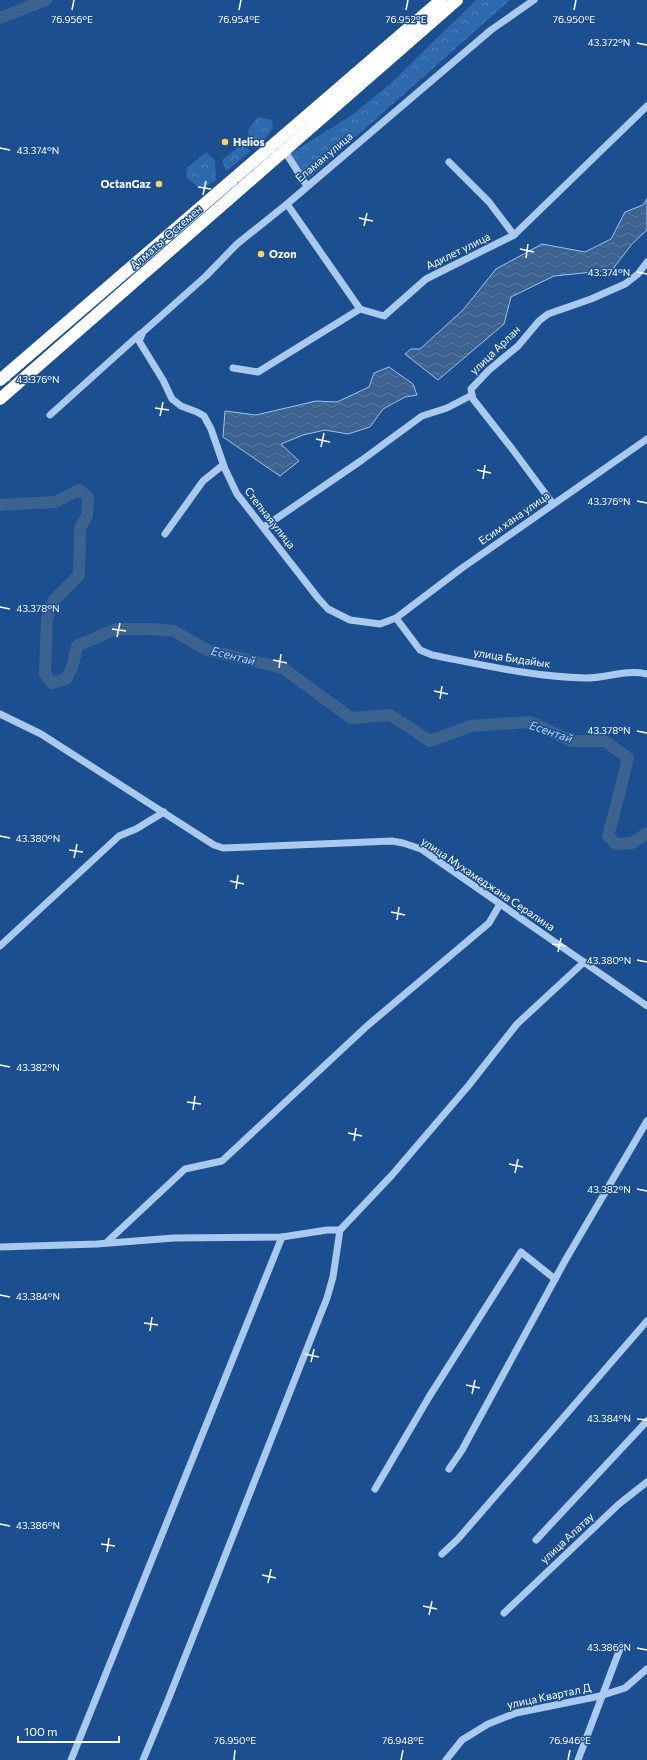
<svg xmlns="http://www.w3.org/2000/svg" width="647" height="1760" viewBox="0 0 647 1760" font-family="Commissioner,sans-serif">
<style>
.forest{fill:url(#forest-crowns)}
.water{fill:url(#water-waves);stroke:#9cc4f0}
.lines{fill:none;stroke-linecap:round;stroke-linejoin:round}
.river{stroke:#3c6290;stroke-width:12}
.minor{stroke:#a9c9ee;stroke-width:7}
.highway{stroke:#fff;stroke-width:12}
.ticks{fill:none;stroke:#fff;stroke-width:1.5}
.poi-dot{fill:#ffd166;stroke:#1b4f8f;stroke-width:1.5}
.labels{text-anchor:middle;stroke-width:3;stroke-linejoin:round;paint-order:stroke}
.poi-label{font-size:11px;font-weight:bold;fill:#fff;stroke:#1b4f8f;text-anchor:start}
.street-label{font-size:11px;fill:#fff;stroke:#1b4f8f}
.water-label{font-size:12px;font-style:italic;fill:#b5d3f5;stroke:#1b4f8f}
.ticks-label{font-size:10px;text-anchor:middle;fill:#fff;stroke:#1b4f8f;stroke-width:3;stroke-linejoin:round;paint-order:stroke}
</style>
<defs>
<pattern id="forest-crowns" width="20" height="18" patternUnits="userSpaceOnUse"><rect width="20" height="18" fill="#2e69ad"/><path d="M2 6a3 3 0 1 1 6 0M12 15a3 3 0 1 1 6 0" fill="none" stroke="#4d80b9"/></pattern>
<pattern id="water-waves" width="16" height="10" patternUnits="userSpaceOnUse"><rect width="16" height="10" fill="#3c6290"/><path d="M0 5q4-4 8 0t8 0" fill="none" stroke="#597aa1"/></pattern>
</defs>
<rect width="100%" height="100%" fill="#1b4f8f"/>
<g class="forest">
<polygon points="476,0 510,0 309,178 285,157 352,115 392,82"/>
<polygon points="258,117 272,120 273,128 262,143 249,137 248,130"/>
<polygon points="241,145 251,151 226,171 222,160"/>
<polygon points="206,152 215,160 216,180 203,188 198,187 186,177 187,168"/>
</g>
<g class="water">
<polygon points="647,199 647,230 632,244 612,270 554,276 511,297 504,324 438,380 405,354 411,349 420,349 463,310 496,269 542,244 585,252 611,239 625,212 643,205"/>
<polygon points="389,367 413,384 417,395 405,397 383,409 370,427 348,434 325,430 303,435 281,444 299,461 280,476 223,437 225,411 256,415 316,401 337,402 369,387 374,373"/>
</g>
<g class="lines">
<g class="river">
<polyline points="0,18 46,0"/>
<polyline points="0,505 55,502 79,490 88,497 87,516 80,528 79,575 53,601 47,619 45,674 52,683 66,679 73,665 77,646 116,629 152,629 174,631 207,650 283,668 351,718 390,715 430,741 471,726 530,722 572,741 605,741 628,758 619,795 608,836 616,844 632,843 647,833"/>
</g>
<g class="minor">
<polyline points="534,0 491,30 287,204 237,244 206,276 143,332 139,341 163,380 172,399 181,406 197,412 204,416 211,429 225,469 237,494 318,598 328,609 350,620 380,624 396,618 462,568 647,439"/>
<polyline points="284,150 307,186"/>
<polyline points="449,162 489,202 514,235"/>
<polyline points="287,204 360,309"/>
<polyline points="233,368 258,372 360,309 384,316 426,279 514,235 647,106"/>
<polyline points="472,395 473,399 513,450 553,504"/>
<polyline points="50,415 140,334"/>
<polyline points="264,527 362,460 422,416 447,408 472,395 471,389 489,370 518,346 539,321 548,314 591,299 625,284 638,274 647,262"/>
<polyline points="165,534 203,481 223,465"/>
<path d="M396,618L420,650L432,655C483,665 534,677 586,678C607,678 626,669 647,674"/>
<polyline points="0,714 41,734 214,845 223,848 392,841 403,843 421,849 647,1006"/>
<polyline points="0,946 119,836 136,829 164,812"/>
<polyline points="107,1242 185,1169 222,1161 367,1026 489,923 500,904"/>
<polyline points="0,1247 97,1244 174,1238 282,1237 327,1230 340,1230 392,1175 469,1085 517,1024 584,962"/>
<polyline points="449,1469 462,1450 566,1259 647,1121"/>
<polyline points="375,1489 429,1397 521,1252 555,1279"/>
<polyline points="536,1540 647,1421"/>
<polyline points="442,1554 458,1539 647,1321"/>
<polyline points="504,1613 619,1504 647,1482"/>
<polyline points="71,1760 282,1237"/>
<polyline points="143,1760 168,1700 327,1298 333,1277 340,1230"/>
<polyline points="446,1760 462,1740 488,1724 516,1713 600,1696 625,1688 647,1669"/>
<polyline points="578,1760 621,1646"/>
</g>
<g class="highway">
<polyline points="0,380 441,0"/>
<polyline points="0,399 457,0"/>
</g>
</g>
<path class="ticks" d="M72,10L74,0M239,10L241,0M406,10L408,0M574,10L576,0M637,43L647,45M0,148L10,150M198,187L211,189M203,195L206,181M359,218L373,221M364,226L367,213M520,249L534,252M526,258L528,244M637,272L647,274M0,378L10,380M155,408L169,410M160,416L163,402M316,439L330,442M321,447L324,433M477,470L491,473M483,479L485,465M637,501L647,503M0,607L10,609M112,629L126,631M117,637L120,623M273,660L287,663M279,668L281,654M434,691L448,694M440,699L442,686M637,731L647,733M0,836L10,838M69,850L83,852M74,858L77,844M230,881L244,884M236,889L238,875M391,912L405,915M397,920L399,907M552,944L566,946M558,952L561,938M637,960L647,962M0,1065L10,1067M187,1102L201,1104M193,1110L195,1096M348,1133L362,1136M354,1141L356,1128M509,1164L523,1167M515,1173L518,1159M637,1189L647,1191M0,1295L10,1297M144,1323L158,1325M150,1331L152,1317M305,1354L319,1357M311,1362L314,1349M466,1385L480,1388M472,1394L475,1380M637,1419L647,1420M0,1524L10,1526M101,1544L115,1546M107,1552L109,1538M262,1575L276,1578M268,1583L271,1569M423,1606L437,1609M429,1615L432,1601M637,1648L647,1650M234,1760L235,1750M401,1760L403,1750M568,1760L570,1750"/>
<g class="poi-dot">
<circle cx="225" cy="142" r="4"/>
<circle cx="159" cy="184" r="4"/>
<circle cx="261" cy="254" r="4"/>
</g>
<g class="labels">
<g class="poi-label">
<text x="233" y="146">Helios</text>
<text x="151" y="188" text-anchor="end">OctanGaz</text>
<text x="269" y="258">Ozon</text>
</g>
<g class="street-label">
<text transform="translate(324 157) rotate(-40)" y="4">Еламан улица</text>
<text transform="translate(166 237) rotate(-41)" y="4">Алматы-Өскемен</text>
<text transform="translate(458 251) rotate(-26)" y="4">Адилет улица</text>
<text transform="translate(495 350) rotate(-44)" y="4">улица Арлан</text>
<text transform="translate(270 518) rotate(52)" y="4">Степная улица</text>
<text transform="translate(514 518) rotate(-35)" y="4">Есим хана улица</text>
<text transform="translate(512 658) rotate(9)" y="4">улица Бидайык</text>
<text transform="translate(488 884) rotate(34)" y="4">улица Мухамеджана Сералина</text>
<text transform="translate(567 1538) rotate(-43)" y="4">улица Алатау</text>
<text transform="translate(549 1696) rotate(-12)" y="4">улица Квартал Д</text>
</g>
<g class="water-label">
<text transform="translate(233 656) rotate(14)" y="4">Есентай</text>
<text transform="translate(551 732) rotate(19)" y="4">Есентай</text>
</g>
</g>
<g class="ticks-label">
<text x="72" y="23">76.956°E</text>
<text x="406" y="23">76.952°E</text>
<text x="574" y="23">76.950°E</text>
<text x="239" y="23">76.954°E</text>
<text x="609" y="46">43.372°N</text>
<text x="38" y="154">43.374°N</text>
<text x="609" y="276">43.374°N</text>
<text x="38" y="383">43.376°N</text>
<text x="609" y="505">43.376°N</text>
<text x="38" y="612">43.378°N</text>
<text x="609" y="734">43.378°N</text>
<text x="38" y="842">43.380°N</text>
<text x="609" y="964">43.380°N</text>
<text x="38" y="1071">43.382°N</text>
<text x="609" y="1193">43.382°N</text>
<text x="38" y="1300">43.384°N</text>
<text x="609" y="1422">43.384°N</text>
<text x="38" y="1529">43.386°N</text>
<text x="609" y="1651">43.386°N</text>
<text x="235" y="1744">76.950°E</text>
<text x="403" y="1744">76.948°E</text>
<text x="570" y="1744">76.946°E</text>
</g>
<path d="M18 1736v6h101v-6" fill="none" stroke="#ffffff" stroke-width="2"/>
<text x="24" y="1736" font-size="12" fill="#ffffff" stroke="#1b4f8f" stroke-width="3" paint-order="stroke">100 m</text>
</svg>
